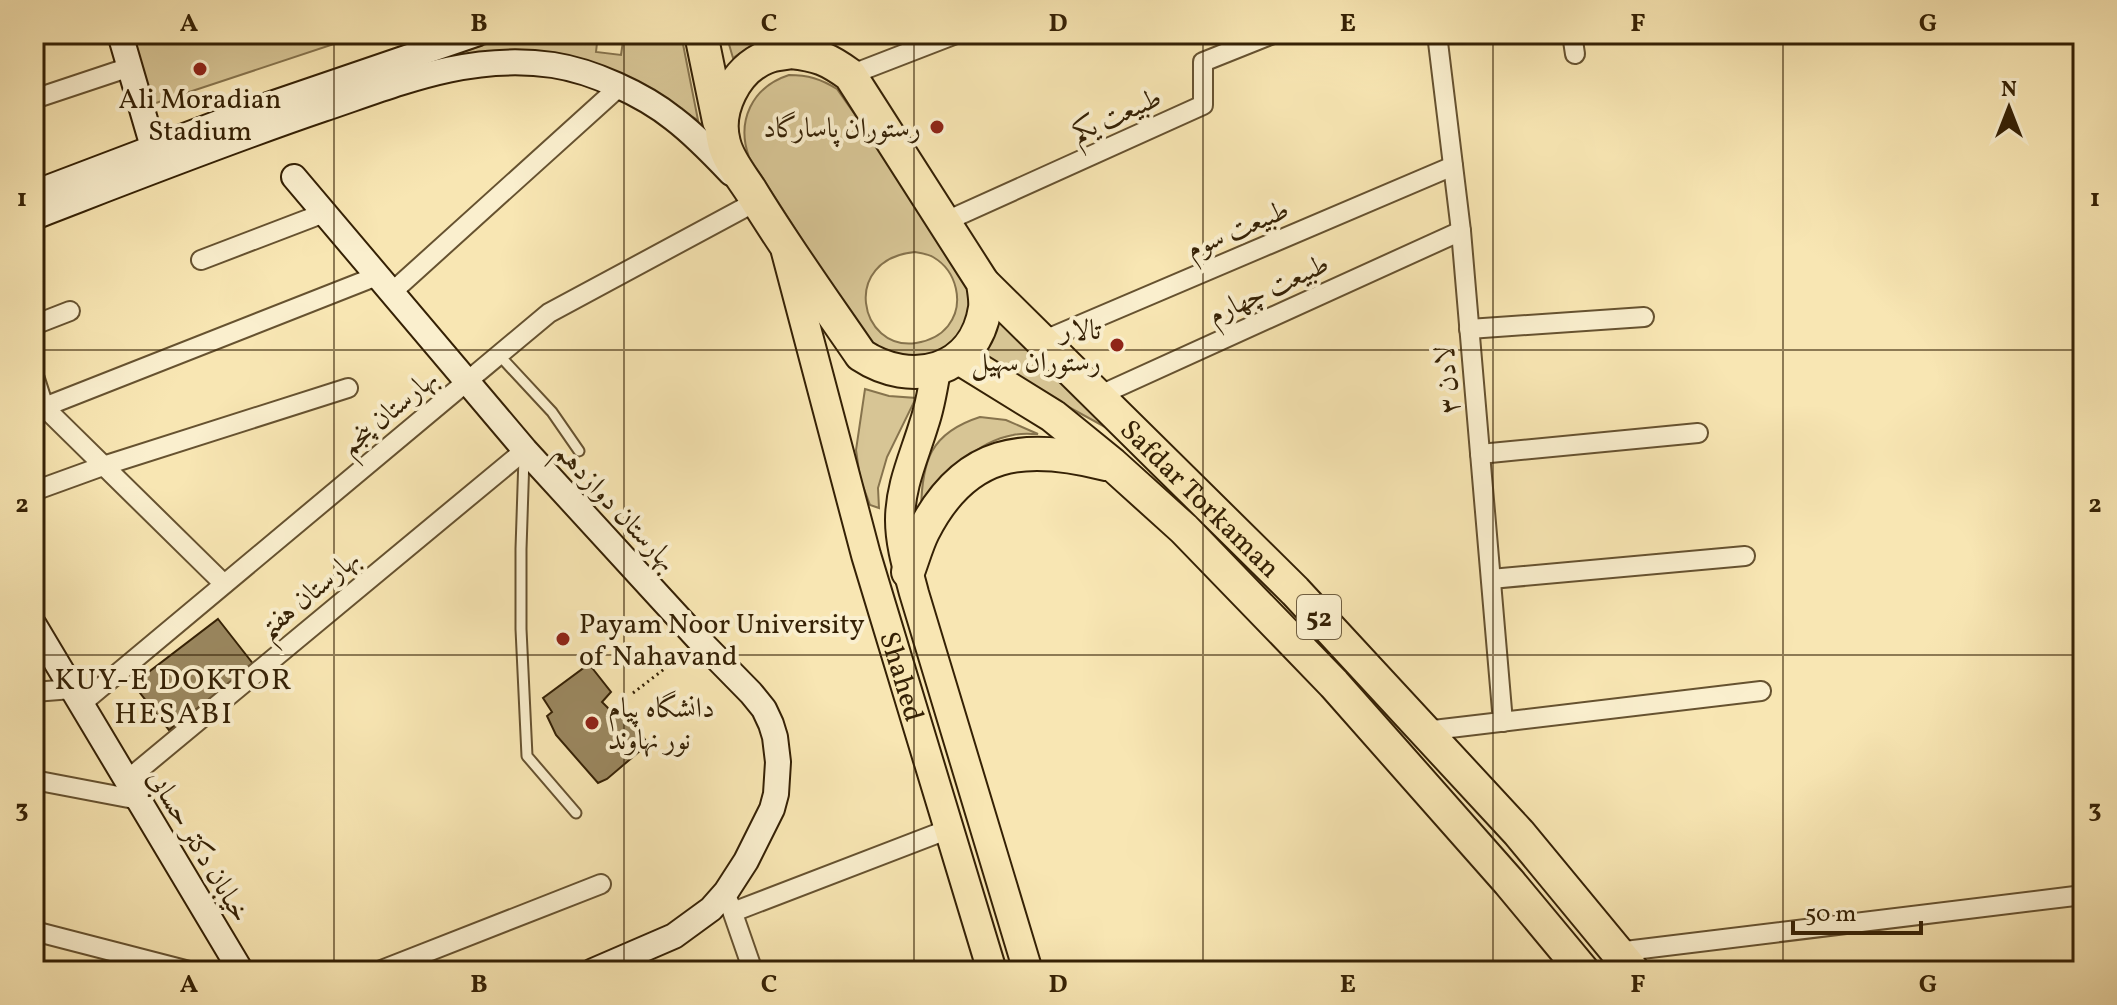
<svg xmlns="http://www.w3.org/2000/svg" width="2117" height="1005" viewBox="0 0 2117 1005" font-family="Vollkorn,Amiri,serif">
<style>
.green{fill:#d7c595;stroke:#86734d;stroke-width:2;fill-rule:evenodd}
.building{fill:#9a875f;stroke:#352105;stroke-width:2}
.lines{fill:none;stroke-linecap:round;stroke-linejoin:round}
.lane-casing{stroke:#665230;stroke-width:13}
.street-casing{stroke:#665230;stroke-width:22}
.secondary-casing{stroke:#352105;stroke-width:28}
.primary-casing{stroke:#352105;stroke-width:32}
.highway-casing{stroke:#352105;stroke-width:36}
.path{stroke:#352105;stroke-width:3;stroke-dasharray:2 4;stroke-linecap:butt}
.lane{stroke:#faefce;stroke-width:9}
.street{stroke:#faefce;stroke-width:18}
.secondary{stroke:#faefce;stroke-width:24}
.primary{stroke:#f8e6b3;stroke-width:28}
.highway{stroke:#f8e6b3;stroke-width:32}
.grid{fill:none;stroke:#352105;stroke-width:2;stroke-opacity:0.55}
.poi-dot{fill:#8f2418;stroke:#faefce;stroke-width:3}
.labels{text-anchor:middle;stroke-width:8;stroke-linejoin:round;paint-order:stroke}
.shield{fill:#faefce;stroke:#705f41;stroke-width:2}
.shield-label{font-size:26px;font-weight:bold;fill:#352105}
.poi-label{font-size:28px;fill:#352105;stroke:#faefce;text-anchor:end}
.street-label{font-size:28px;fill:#352105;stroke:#faefce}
.neighbourhood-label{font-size:30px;letter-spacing:2px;fill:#352105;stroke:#faefce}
.neatline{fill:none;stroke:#352105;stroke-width:3}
.grid-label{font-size:26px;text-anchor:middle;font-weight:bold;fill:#352105}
</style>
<rect width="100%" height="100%" fill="#f8e6b3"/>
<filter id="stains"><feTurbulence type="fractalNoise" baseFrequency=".0025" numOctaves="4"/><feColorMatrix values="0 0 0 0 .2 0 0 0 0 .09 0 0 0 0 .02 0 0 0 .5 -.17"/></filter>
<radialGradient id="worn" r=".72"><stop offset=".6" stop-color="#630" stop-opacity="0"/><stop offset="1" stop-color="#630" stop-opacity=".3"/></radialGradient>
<g class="green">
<polygon points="132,34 364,34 153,104"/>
<polygon points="517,34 598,34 596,52 621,55 624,34 681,34 698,120 652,94 539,52 508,50 435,61"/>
<path d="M726,34H805C772,38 760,39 733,58Z"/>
<path d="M789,75C808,75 821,79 837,89L963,269L973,301L963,331L936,355L924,359L887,355L871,341L857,325L749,157C736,121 752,87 789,75ZM915,252C921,253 928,254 933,257C957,271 965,304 948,326C940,336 929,341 916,343C859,351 840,259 915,252Z"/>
<polygon points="1000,317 1107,428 983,360"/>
<polygon points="865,389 889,396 916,398 887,457 878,488 879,508 870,505 860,478 856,450"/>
<path d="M980,417L1006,420L1038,434C1030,434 1021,433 1013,435C970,443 946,479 921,510C922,461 930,433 980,417Z"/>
</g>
<g class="building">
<polygon points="218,619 254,665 169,730 133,684"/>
<polygon points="589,664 611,692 602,702 616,716 623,707 648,744 607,779 598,783 556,735 547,716 552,712 543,698"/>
</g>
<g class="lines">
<g class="lane-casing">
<g id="lane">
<polyline points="499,355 552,412 579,451"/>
<polyline points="524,457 521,549 521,629 527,756 576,813"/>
</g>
</g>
<g class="street-casing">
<g id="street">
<polyline points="1437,34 1461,231 1503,722"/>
<polyline points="1572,34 1575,54"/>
<polyline points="850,75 956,34"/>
<polyline points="34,99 130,67"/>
<polyline points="944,222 1203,105 1203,62 1273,34"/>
<polyline points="201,260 324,213"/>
<polyline points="391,293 619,87"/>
<polyline points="34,325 70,311"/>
<polyline points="1469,329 1644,317"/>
<polyline points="1042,341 1453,166"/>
<polyline points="34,376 44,407 224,584"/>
<polyline points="1098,396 1461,231"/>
<polyline points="34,411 377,276"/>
<polyline points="1480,454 1698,433"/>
<polyline points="34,491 103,466 348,388"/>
<polyline points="1491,579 1745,556"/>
<polyline points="34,692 72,689"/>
<polyline points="81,704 549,313 757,201"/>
<polyline points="1425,731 1761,691"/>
<polyline points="34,780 139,800"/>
<polyline points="127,780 525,450"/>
<polyline points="729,902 753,971"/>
<polyline points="733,912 949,829"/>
<polyline points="34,931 189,971"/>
<polyline points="1617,952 2083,895"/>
<polyline points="379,971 601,884"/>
</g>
</g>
<g class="secondary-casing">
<g id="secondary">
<polyline points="120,34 153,147 160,161"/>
<polyline points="294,177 525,450 701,642 751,693 764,709 771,724 775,737 778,762 776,794 772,809 746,861 726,892 711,909 674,936 593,971"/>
<polyline points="34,193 242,114 476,34"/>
<path d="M34,217C130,180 226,142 323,109C400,83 469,53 553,65C592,71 643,94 674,119C695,135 713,154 731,173"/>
<polyline points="34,625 241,971"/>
</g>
</g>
<g class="primary-casing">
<g id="primary">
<path id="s1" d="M786,252L866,555L992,971"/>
<path d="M936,370C933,388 930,407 924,424C914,457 900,486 900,520C900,545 908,570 914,593L1028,971"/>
</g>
</g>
<g class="highway-casing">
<g id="highway">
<polyline points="701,34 719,121"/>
<path d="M791,52C818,55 828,59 850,75L983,283C984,291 986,300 985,308C975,373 911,388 861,355C824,301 785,247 751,191C742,177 728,160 724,143C715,111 735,69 767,57C774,54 783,54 791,52Z"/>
<path id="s2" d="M983,283L1295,591L1519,833L1633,971"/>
<polyline points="959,358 1053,416 1112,464 1184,529 1334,684 1509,882 1583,971"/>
<path d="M908,572C913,559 917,544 923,532C965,449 1024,443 1106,464"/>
</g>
</g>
<polyline class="path" points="633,693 684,654"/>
<use href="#lane" class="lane"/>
<use href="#street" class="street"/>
<use href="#secondary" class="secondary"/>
<use href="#primary" class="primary"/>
<use href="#highway" class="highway"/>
</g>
<path class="grid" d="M334,34V971M624,34V971M914,34V971M1203,34V971M1493,34V971M1783,34V971M34,350H2083M34,655H2083"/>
<g class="poi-dot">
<circle cx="200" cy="69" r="8"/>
<circle cx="937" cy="127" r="8"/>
<circle cx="1117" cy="345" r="8"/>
<circle cx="563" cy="639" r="8"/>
<circle cx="592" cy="723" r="8"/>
</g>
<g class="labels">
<rect class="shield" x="1297" y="595" width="44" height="44" rx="6"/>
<g class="shield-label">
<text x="1319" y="626">52</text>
</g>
<g class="poi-label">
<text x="200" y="108" text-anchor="middle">Ali Moradian<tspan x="200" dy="32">Stadium</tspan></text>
<text x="921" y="137">رستوران پاسارگاد</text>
<text x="1101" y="339">تالار<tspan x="1101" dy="32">رستوران سهیل</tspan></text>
<text x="579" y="633" text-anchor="start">Payam Noor University<tspan x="579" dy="32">of Nahavand</tspan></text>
<text x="608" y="717" text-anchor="start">دانشگاه پیام<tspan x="608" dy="32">نور نهاوند</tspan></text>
</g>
<g class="street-label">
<text transform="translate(1116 114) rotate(-24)" y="10">طبیعت یکم</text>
<text transform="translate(1237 228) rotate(-23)" y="10">طبیعت سوم</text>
<text transform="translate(1268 288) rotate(-25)" y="10">طبیعت چهارم</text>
<text transform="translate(1446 380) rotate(-95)" y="10">لادن ۳</text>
<text transform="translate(388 411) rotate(-40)" y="10">بهارستان پنجم</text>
<text dy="10" stroke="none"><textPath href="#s2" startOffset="306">Safdar Torkaman</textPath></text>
<text transform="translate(617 506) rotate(47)" y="10">بهارستان دوازدهم</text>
<text transform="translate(308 593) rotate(-40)" y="10">بهارستان هفتم</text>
<text dy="10" stroke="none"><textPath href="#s1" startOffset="440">Shahed</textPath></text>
<text transform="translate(200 845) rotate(59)" y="10">خیابان دکتر حسابی</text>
</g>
<g class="neighbourhood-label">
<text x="174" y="689">KUY-E DOKTOR<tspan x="174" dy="34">HESABI</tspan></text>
</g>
</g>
<rect width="2117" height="1005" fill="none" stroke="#f8e6b3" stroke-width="88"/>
<g transform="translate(2009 108)" stroke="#faefce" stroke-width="6" paint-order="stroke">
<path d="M0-6L14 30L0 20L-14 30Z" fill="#352105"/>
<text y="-12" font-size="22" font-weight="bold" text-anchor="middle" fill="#352105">N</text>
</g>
<path d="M1793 921v12h128v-12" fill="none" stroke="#352105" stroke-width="4"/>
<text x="1805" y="921" font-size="24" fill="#352105" stroke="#faefce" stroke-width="6" paint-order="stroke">50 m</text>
<rect x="44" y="44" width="2029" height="917" class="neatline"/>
<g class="grid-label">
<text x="189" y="31">A</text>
<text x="479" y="31">B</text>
<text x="769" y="31">C</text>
<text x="1058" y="31">D</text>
<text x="1348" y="31">E</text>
<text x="1638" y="31">F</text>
<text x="1928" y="31">G</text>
<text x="22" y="206">1</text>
<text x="2095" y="206">1</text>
<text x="22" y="512">2</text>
<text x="2095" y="512">2</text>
<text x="22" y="817">3</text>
<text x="2095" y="817">3</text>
<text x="189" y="992">A</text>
<text x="479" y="992">B</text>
<text x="769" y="992">C</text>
<text x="1058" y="992">D</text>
<text x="1348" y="992">E</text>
<text x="1638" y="992">F</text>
<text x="1928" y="992">G</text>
</g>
<rect width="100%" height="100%" filter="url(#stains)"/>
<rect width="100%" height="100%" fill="url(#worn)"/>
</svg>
